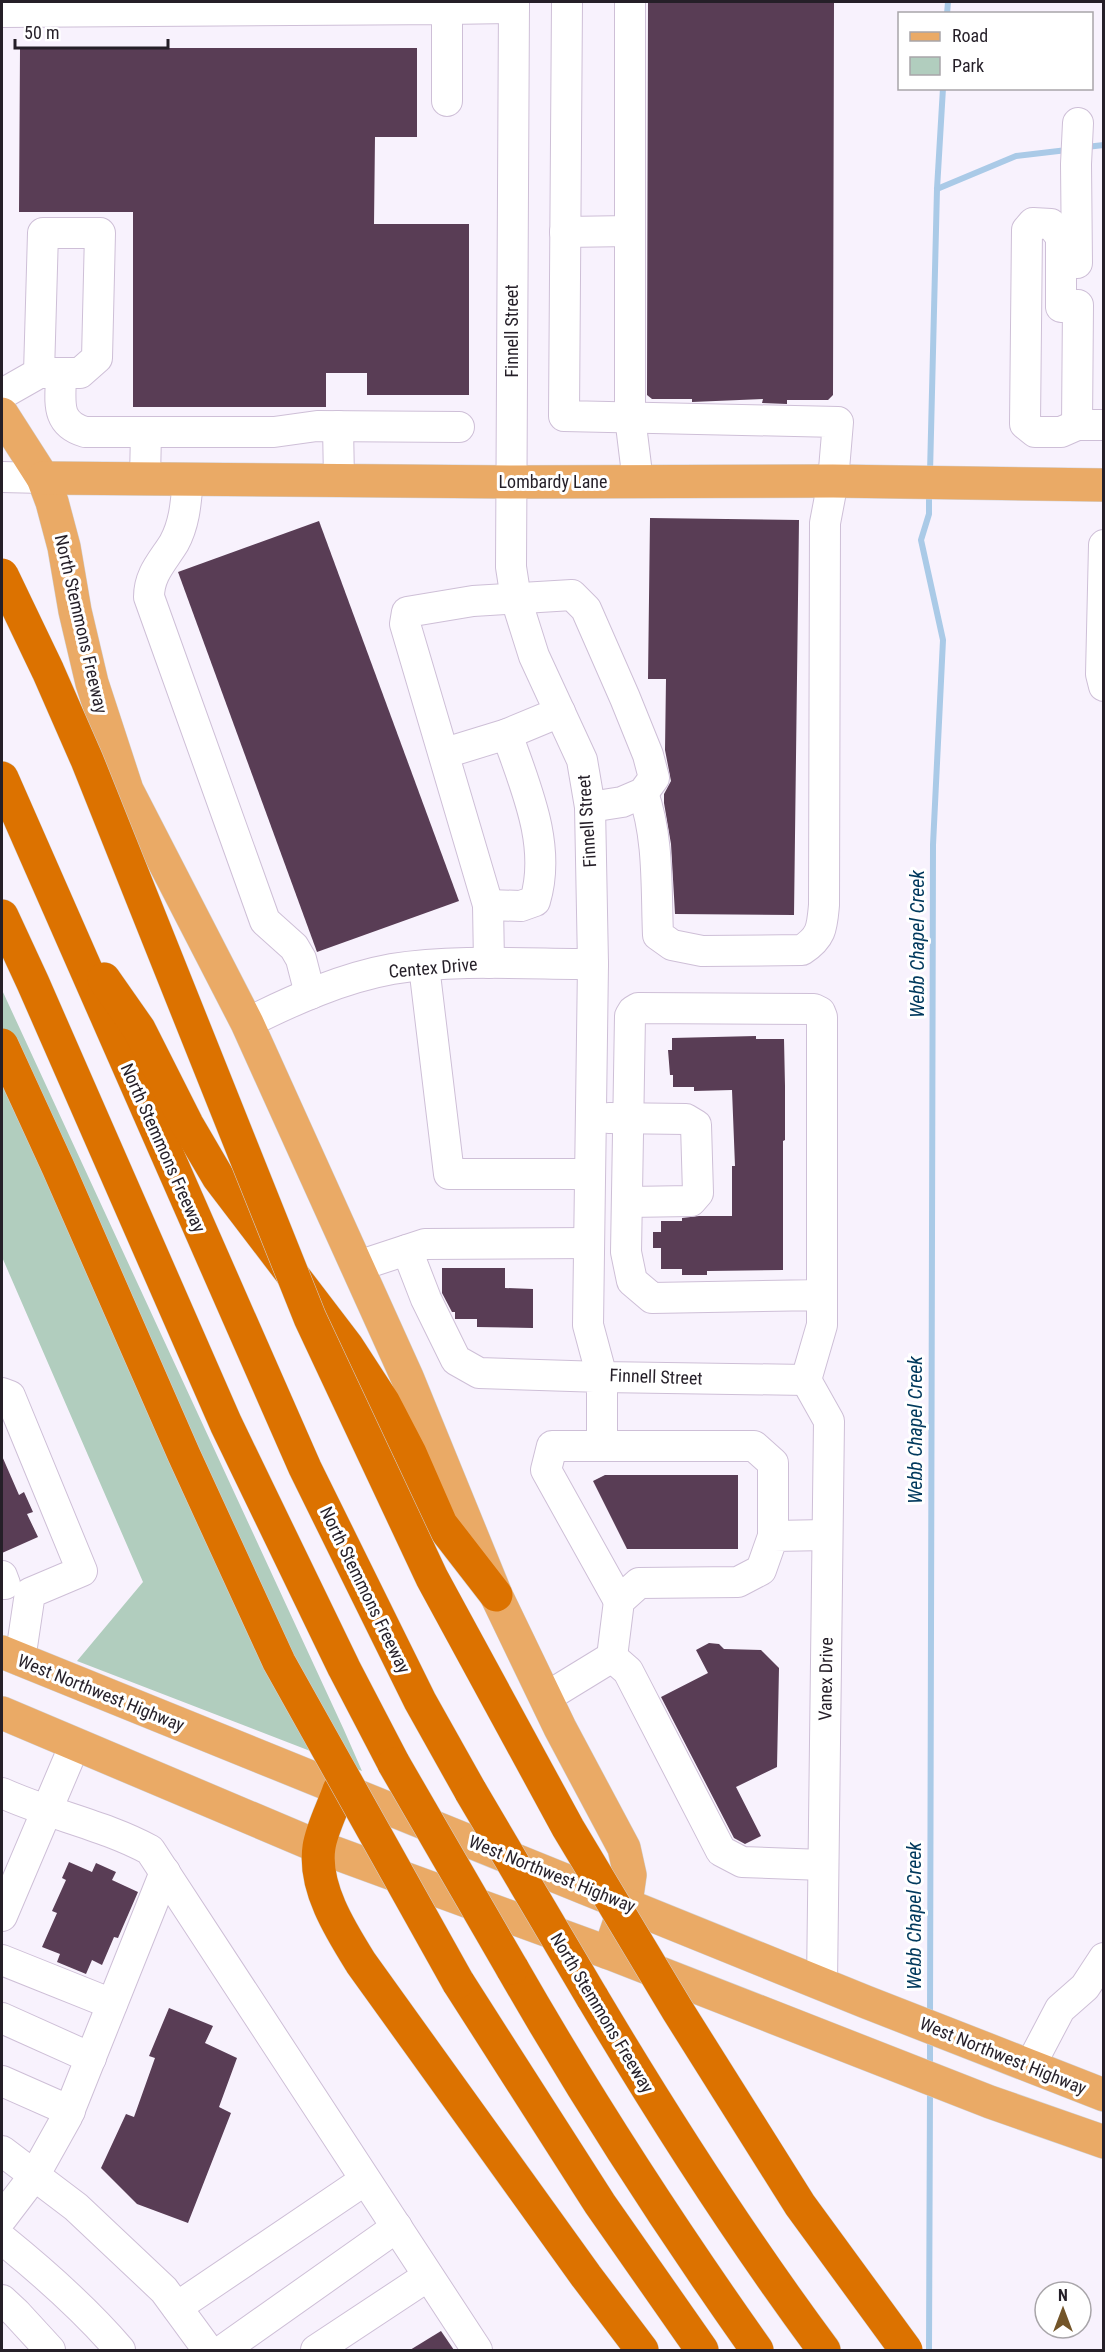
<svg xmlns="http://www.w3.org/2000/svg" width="1105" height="2352" viewBox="0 0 1105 2352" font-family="'Roboto Condensed',sans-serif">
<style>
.green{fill:#b1cdbe}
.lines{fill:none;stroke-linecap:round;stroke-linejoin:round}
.stream{stroke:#aacae7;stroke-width:6}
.building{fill:#593d55}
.minor-casing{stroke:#cebfd7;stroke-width:32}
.major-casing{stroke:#d3d2d4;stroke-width:34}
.highway-casing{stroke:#d3d2d4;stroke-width:34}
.minor{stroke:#fff;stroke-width:30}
.major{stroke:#eaaa66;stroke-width:33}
.highway{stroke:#dc7200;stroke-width:33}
.highway-bridge-casing{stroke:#d3d2d4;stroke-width:34;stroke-linecap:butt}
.highway-bridge{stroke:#dc7200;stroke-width:33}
.labels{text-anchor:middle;stroke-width:6;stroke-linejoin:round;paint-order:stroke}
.street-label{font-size:18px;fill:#251f28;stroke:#fff}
.water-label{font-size:20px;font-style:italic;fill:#01395d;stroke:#fff}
</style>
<rect width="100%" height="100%" fill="#f8f2fd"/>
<polygon class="green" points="2,990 344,1730 362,1771 77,1661 143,1582 2,1257"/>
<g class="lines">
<g class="stream">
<polyline points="947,14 948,2"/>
<polyline points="1086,147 1104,145"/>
<polyline points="937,189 1016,156 1067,150"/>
<polyline points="930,473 937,189 943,88"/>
<polyline points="929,492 929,514 921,540 943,640 933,845 930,2017"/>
<polyline points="930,2068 930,2039"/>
<polyline points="929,2350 930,2090"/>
</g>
</g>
<g class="building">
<polygon points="648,2 834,2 833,395 828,400 787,400 787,404 762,403 763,399 692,402 692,399 652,399 647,395"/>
<polygon points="20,48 417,48 417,137 375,137 374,224 469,224 469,395 367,395 367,373 326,373 326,407 133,407 133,212 19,212"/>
<polygon points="650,518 799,520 794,915 675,914 671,844 664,803 664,794 671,781 665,750 666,679 648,679"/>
<polygon points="319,521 459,901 317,952 178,572"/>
<polygon points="756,1036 756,1039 784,1039 785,1086 785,1140 783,1141 783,1270 707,1271 707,1275 682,1275 682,1269 661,1269 661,1248 653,1248 653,1232 661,1232 661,1221 682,1221 682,1218 699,1216 732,1216 732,1166 735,1166 732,1090 694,1091 694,1087 673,1087 673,1075 670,1075 668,1050 672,1050 672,1038"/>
<polygon points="442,1268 505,1268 505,1288 533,1289 533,1328 477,1327 477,1319 455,1319 455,1312 452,1312 442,1293"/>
<polygon points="2,1456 19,1495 24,1492 33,1512 27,1514 38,1537 2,1553"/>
<polygon points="605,1475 738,1475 738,1549 627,1549 593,1481"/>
<polygon points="709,1643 719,1644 724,1649 761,1650 779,1668 777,1767 736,1787 761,1836 745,1844 734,1838 661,1697 708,1673 696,1650"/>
<polygon points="69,1862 92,1872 96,1863 116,1872 112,1880 138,1892 118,1938 114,1937 102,1965 92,1960 86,1974 57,1962 60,1954 42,1947 57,1913 52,1911 66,1880 62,1878"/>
<polygon points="169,2008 213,2026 205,2043 237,2058 219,2107 231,2113 188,2223 137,2204 101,2168 126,2114 134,2117 155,2058 149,2056"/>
<polygon points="441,2331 454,2350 410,2350"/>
</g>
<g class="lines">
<g class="minor-casing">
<g id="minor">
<polyline points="514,2 511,567 516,599 534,656 582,760 590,807 593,964 588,1325 602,1377 806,1380"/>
<path d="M567,2L564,416L838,422L833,481L825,523L824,905C822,927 822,937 802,950L702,951L672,945L658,935C656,888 659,838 643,793"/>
<polyline points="630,2 630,417 638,482"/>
<polyline points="447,9 514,8"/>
<polyline points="2,12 447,9 447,101"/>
<polyline points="565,232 630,231"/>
<polyline points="1077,263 1076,164 1078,123"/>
<path d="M61,373C61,400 54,423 85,432H274L317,426L459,427"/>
<polyline points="2,394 39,373 80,373 97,358 100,233 43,233 39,373"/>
<polyline points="1077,425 1078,305 1061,307 1061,237 1051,224 1033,223 1027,230 1025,424 1035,432 1061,432 1077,425 1104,425"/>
<polyline points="338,426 339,480"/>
<polyline points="2,477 43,478"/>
<polyline points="145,479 146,432"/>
<path d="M188,479C186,501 185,523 174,543C163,561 149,574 149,597L265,921L294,947L301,959L310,994"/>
<polyline points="1104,545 1101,674 1104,686"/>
<polyline points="507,734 560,712"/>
<path d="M445,753L507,734C525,786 552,845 535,901L521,906L488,905"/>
<polyline points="489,963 488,905 405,624 407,612 473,601 572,595 586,609 625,698 648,755 654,778 643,793 622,802 590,807"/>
<polyline points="424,966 449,1174 590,1174"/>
<path d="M247,1023C293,1000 342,978 392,969C455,959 530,964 593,964"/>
<polyline points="609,1118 686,1119 696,1125 698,1193 691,1201 628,1202"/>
<polyline points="407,1250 426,1299 456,1360 479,1373 602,1377 602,1446"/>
<polyline points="358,1266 425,1244 589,1243"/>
<polyline points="806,1380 822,1325 822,1017 820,1012 814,1009 638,1008 633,1011 630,1016 626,1252 632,1281 652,1298 822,1295"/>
<polyline points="806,1380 829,1421 822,1984"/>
<polyline points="2,1393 10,1396 82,1571 30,1593 20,1660"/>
<polyline points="2,1576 5,1584"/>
<polyline points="619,1601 546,1470 552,1446 754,1446 773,1463 773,1536"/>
<polyline points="612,1657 628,1671 721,1851 742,1862 823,1865"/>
<polyline points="612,1657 619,1601 639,1583 738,1582 761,1570 773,1536 827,1535"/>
<polyline points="545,1698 612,1657"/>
<path d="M2,1793C50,1815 104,1825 150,1850L477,2350"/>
<polyline points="2,1916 75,1744"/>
<polyline points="2,1960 112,2004"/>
<polyline points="2,2018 91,2058"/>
<polyline points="1030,2066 1060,2009 1085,1987 1104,1958"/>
<polyline points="2,2081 70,2111"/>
<polyline points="2,2151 76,2207 164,2290 208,2350"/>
<polyline points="2,2218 34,2176 67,2117 165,1872"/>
<path d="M2,2239C44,2273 85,2309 120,2350"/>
<polyline points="2,2300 16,2313 50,2350"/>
<polyline points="177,2307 365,2180"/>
<polyline points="223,2350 397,2227"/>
<polyline points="316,2350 428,2276"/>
</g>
</g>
<g class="major-casing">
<g id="major">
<polyline points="2,414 43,478 52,502 64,547 75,611 92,683 127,790 247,1023 407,1377 496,1595 560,1728 624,1848 630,1875 626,1903 609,1953"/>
<polyline points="43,478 511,482 833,481 1104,485"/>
<polyline points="2,1652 866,2002 1104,2095"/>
<polyline points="2,1713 319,1847 609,1953 990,2102 1104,2142"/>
</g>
</g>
<g class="highway-casing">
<g id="highway">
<polyline points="2,778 305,1468 420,1701 471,1792"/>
<polyline points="2,916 33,983 226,1424 344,1668 394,1764"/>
<polyline points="104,979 139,1029 187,1124 218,1177 347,1346 384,1403 410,1453 441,1524 496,1595"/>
<path d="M339,1790C333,1808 322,1828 319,1847C313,1887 341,1931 361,1963L586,2276L642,2350"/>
<path d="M512,1968C587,2099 670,2227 757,2350"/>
<polyline points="458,1982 600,2204 702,2350"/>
<path d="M592,1997C664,2118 740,2237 824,2350"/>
</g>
</g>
<use href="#minor" class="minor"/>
<use href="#major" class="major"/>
<use href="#highway" class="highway"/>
<g class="highway-bridge-casing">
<g id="highway-bridge">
<polyline points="2,575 48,671 87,760 310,1318 432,1578 568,1828 678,2011 800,2205 906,2350"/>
<polyline points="2,1045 58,1167 184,1455 279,1662 458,1982"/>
<polyline points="394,1764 512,1968"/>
<polyline points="471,1792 592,1997"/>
</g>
</g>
<use href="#highway-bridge" class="highway-bridge"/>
</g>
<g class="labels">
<g class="street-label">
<text transform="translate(512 331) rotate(-90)" y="6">Finnell Street</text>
<text x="553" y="488">Lombardy Lane</text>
<text transform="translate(81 624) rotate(77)" y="6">North Stemmons Freeway</text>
<text transform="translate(587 821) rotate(-94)" y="6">Finnell Street</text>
<text transform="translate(433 968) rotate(-5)" y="6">Centex Drive</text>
<text transform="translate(163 1148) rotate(66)" y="6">North Stemmons Freeway</text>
<text transform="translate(656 1377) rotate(2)" y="6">Finnell Street</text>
<text transform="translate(365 1590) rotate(64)" y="6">North Stemmons Freeway</text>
<text transform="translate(826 1679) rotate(-89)" y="6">Vanex Drive</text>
<text transform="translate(101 1693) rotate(22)" y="6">West Northwest Highway</text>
<text transform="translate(552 1874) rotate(22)" y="6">West Northwest Highway</text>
<text transform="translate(602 2013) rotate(59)" y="6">North Stemmons Freeway</text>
<text transform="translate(1003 2056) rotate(22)" y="6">West Northwest Highway</text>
</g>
<g class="water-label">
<text transform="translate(917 944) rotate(-90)" y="7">Webb Chapel Creek</text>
<text transform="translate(915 1430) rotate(-90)" y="7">Webb Chapel Creek</text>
<text transform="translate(914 1916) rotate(-90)" y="7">Webb Chapel Creek</text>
</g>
</g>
<rect width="1105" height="2352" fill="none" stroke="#251f28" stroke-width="6"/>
<rect x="898" y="12" width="195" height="78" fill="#ffffff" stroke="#a8a5a9" stroke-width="1.5"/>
<rect x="910" y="32" width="30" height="9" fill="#eaaa66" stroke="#a8a5a9" stroke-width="1.5"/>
<text x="952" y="42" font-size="18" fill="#251f28">Road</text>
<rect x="910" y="57" width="30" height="18" fill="#b1cdbe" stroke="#a8a5a9" stroke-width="1.5"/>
<text x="952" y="72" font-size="18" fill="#251f28">Park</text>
<g transform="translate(1063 2310)"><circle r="28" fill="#ffffff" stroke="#a8a5a9" stroke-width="1.5"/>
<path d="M0-4.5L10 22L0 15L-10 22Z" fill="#735529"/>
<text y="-9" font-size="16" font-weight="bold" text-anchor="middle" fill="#251f28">N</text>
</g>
<path d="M15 39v9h153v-9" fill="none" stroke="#251f28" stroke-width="3"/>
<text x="24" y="39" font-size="18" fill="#251f28" stroke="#ffffff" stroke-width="4.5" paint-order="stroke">50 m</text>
</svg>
